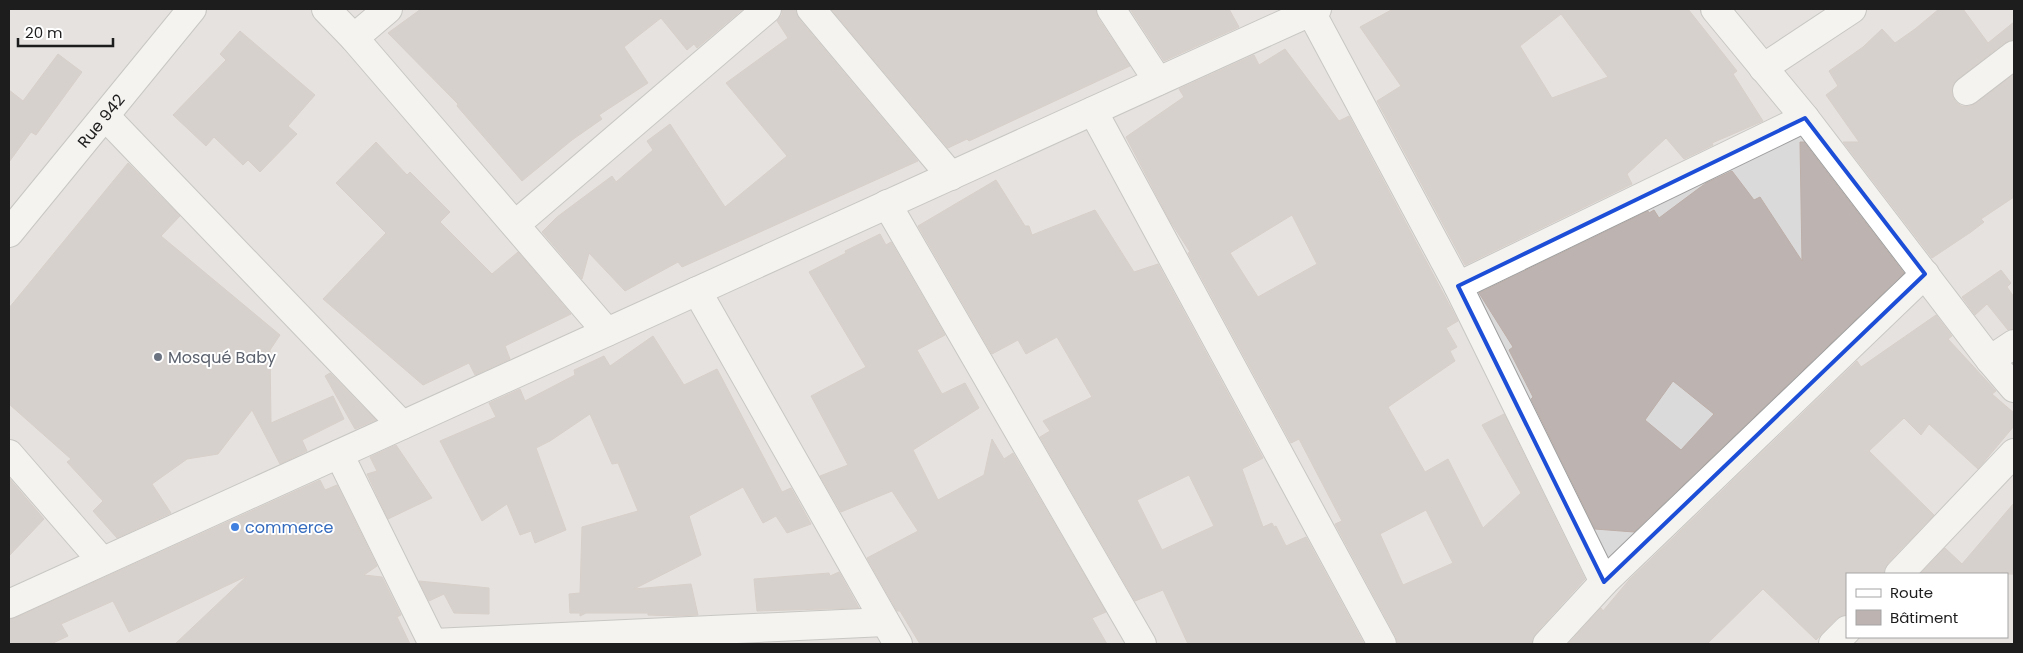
<svg xmlns="http://www.w3.org/2000/svg" width="2023" height="653" viewBox="0 0 2023 653" font-family="Poppins,sans-serif">
<style>
.residential{fill:#dbdadb;fill-rule:evenodd}
.building{fill:#bdb4b1;stroke:#bdaea8;fill-rule:evenodd}
.lines{fill:none;stroke-linecap:round;stroke-linejoin:round}
.minor-casing{stroke:#9e9e9e;stroke-width:30}
.minor{stroke:#fff;stroke-width:28}
.marked{fill:none;stroke:#1d4ed8;stroke-width:4;stroke-linejoin:round}
.worship-dot{fill:#6b7280;stroke:#fff;stroke-width:2}
.shop-dot{fill:#3f7fe0;stroke:#fff;stroke-width:2}
.labels{text-anchor:middle;stroke-width:4;stroke-linejoin:round;paint-order:stroke}
.street-label{font-size:16px;fill:#1d1d1d;stroke:#fff}
.worship-label{font-size:16px;fill:#5b616d;stroke:#fff;text-anchor:start}
.shop-label{font-size:16px;fill:#366cbe;stroke:#fff;text-anchor:start}
</style>
<rect width="100%" height="100%" fill="#ede9e4"/>
<path class="residential" d="M9,9H2014V644H9ZM1847,574H2007V637H1847Z"/>
<g class="building">
<polygon points="421,9 743,9 697,48 694,44 687,50 661,18 624,47 648,83 599,115 602,119 572,140 522,181 457,106 458,104 388,33"/>
<polygon points="782,9 796,9 799,19 918,161 682,267 678,262 625,291 589,253 582,279 542,232 557,217 612,176 616,182 653,150 647,141 670,124 725,207 787,156 726,83 788,38 777,21 782,15"/>
<polygon points="831,9 1096,9 1098,18 1130,66 969,141 967,139 948,148"/>
<polygon points="1130,9 1229,9 1239,27 1164,61"/>
<path d="M1393,9H1688L1737,71L1733,74L1763,121L1712,143L1713,145L1684,159L1666,138L1627,174L1632,184L1465,265L1377,101L1401,86L1360,27ZM1561,14L1608,77L1552,98L1520,46Z"/>
<polygon points="1939,9 1963,9 1988,43 2014,22 2014,40 2004,43 1958,79 1953,85 1952,93 1955,101 1961,106 1970,106 1976,103 2014,74 2014,197 1981,219 1984,222 1971,232 1932,258 1843,142 1859,142 1826,95 1838,86 1829,71 1863,47 1882,29 1895,43 1915,29"/>
<polygon points="240,31 315,95 288,126 297,134 260,172 248,160 243,165 214,137 206,146 173,115 226,60 220,54"/>
<path d="M1285,49L1339,121L1349,116L1458,321L1446,328L1457,347L1450,351L1455,361L1388,407L1425,472L1448,459L1483,528L1521,493L1482,425L1504,414L1585,579L1536,633L1532,644H1398L1396,637L1335,524L1342,521L1299,439L1291,443L1188,253L1190,252L1170,221L1126,137L1184,97L1179,89L1254,55L1259,65ZM1292,215L1317,264L1258,297L1230,253ZM1426,510L1453,563L1403,585L1380,534Z"/>
<polygon points="58,54 82,72 36,135 31,132 9,162 9,90 23,101"/>
<polygon points="376,142 407,175 410,172 450,212 440,222 492,274 518,252 571,314 505,346 510,359 475,375 469,363 423,385 323,299 386,233 336,183"/>
<path d="M1800,142H1804L1904,273L1634,532L1595,529L1531,399L1533,397L1509,350L1513,347L1479,293L1648,211L1649,213L1654,210L1659,218L1706,183L1732,171L1754,200L1760,197L1802,261ZM1673,381L1714,414L1681,450L1645,420Z"/>
<polygon points="128,163 180,216 161,236 280,335 270,350 271,423 333,396 344,419 302,440 307,451 280,464 252,410 218,454 187,459 152,484 171,513 117,538 93,511 103,501 67,462 71,459 9,404 9,308"/>
<path d="M996,180L1025,226H1029L1032,235L1095,210L1134,272L1158,264L1263,458L1242,469L1263,527L1272,523L1274,527L1276,526L1286,546L1306,537L1364,644H1188L1163,590L1135,601L1040,437L1050,431L1043,421L1092,397L1057,337L1026,354L1018,340L992,354L918,226ZM1189,475L1214,526L1162,550L1137,500Z"/>
<polygon points="880,234 886,245 891,242 945,335 917,350 942,394 965,383 979,408 913,450 938,500 984,475 992,439 1004,459 1013,453 1106,612 1092,618 1107,644 920,644 900,611 897,611 867,558 918,531 892,491 841,512 820,476 848,465 811,396 866,367 809,272 846,253 845,251"/>
<polygon points="2001,270 2011,283 2007,287 2014,297 2014,329 2008,330 1987,304 1975,315 1962,297"/>
<polygon points="1936,315 1952,336 1948,339 1996,391 1992,394 2014,413 2014,426 1978,469 1929,424 1921,435 1904,418 1869,451 1934,515 1888,563 1884,574 1847,574 1847,614 1836,619 1816,640 1763,589 1707,644 1568,644 1601,608 1603,611 1629,580 1857,361 1861,367"/>
<polygon points="653,336 684,385 717,369 782,492 791,488 811,524 787,533 776,516 763,523 743,487 689,516 701,555 634,589 691,584 698,615 676,616 648,615 648,613 586,613 580,616 580,613 570,613 569,594 580,593 582,527 638,511 618,463 612,464 590,414 550,441 536,448 566,530 535,543 531,531 520,535 507,504 482,521 440,441 496,417 489,403 520,389 525,401 575,375 574,370 604,356 610,366"/>
<polygon points="330,373 376,420 355,429 325,376"/>
<polygon points="396,445 432,498 388,519 367,474 377,471 370,457"/>
<polygon points="9,478 44,519 9,556"/>
<polygon points="320,480 325,490 337,485 377,566 364,575 382,577 401,615 397,617 410,644 175,644 247,576 129,632 113,601 61,624 68,636 51,644 9,644 9,619 15,618"/>
<polygon points="2014,503 2014,574 1920,574 1945,548 1962,564"/>
<polygon points="839,572 859,608 757,611 754,579 829,573 830,576"/>
<polygon points="419,581 489,588 489,614 454,613 444,594 429,601"/>
</g>
<g class="lines">
<g class="minor-casing">
<g id="minor">
<polyline points="326,9 354,38 607,332"/>
<polyline points="811,9 951,176"/>
<polyline points="1111,9 1158,81"/>
<polyline points="1715,9 1805,118 1990,360 2014,388"/>
<polyline points="1311,12 1458,286 1604,582"/>
<polyline points="354,38 388,9"/>
<polyline points="1763,68 1852,9"/>
<polyline points="1967,91 2014,55"/>
<polyline points="1093,111 1382,644"/>
<polyline points="105,116 402,425"/>
<polyline points="887,204 1142,644"/>
<polyline points="516,224 767,9"/>
<path id="s1" d="M9,233L192,9"/>
<polyline points="1458,286 1805,118"/>
<polyline points="697,291 898,644"/>
<polyline points="1990,360 2014,344"/>
<polyline points="9,454 102,561"/>
<polyline points="339,454 433,644"/>
<polyline points="1899,574 2014,453"/>
<polyline points="9,604 1317,9"/>
<polyline points="433,643 885,622"/>
<polyline points="1547,644 1604,582 1925,274"/>
<polyline points="1833,644 1847,630"/>
</g>
</g>
<use href="#minor" class="minor"/>
</g>
<path d="M0 0H2023V653H0ZM1805,118L1925,274L1604,582L1458,286Z" fill="#ede9e4" fill-opacity=".55" fill-rule="evenodd"/>
<path class="marked" d="M1805,118L1925,274L1604,582L1458,286Z"/>
<circle class="worship-dot" cx="158" cy="357" r="5"/>
<circle class="shop-dot" cx="235" cy="527" r="5"/>
<g class="labels">
<g class="street-label">
<text dy="6" stroke="none"><textPath href="#s1" startOffset="145">Rue 942</textPath></text>
</g>
<g class="worship-label">
<text x="168" y="363">Mosqué Baby</text>
</g>
<g class="shop-label">
<text x="245" y="533">commerce</text>
</g>
</g>
<rect width="2023" height="653" fill="none" stroke="#1d1d1d" stroke-width="20"/>
<rect x="1846" y="573" width="162" height="65" fill="#ffffff" stroke="#a5a5a5"/>
<rect x="1856" y="589" width="25" height="8" fill="#ffffff" stroke="#a5a5a5"/>
<text x="1890" y="598" font-size="15" fill="#1d1d1d">Route</text>
<rect x="1856" y="610" width="25" height="15" fill="#bdb4b1" stroke="#a5a5a5"/>
<text x="1890" y="623" font-size="15" fill="#1d1d1d">Bâtiment</text>
<path d="M18 38v8h95v-8" fill="none" stroke="#1d1d1d" stroke-width="2.5"/>
<text x="25" y="38" font-size="15" fill="#1d1d1d" stroke="#ffffff" stroke-width="4" paint-order="stroke">20 m</text>
</svg>
